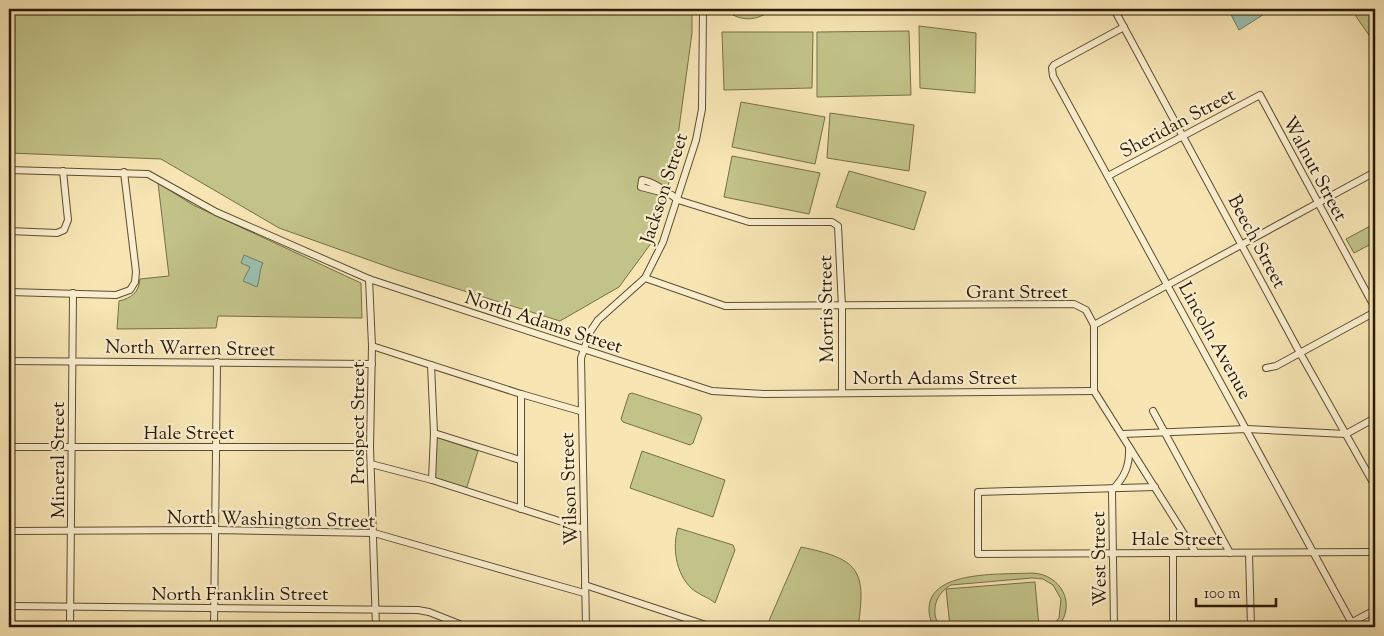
<svg xmlns="http://www.w3.org/2000/svg" width="1384" height="636" viewBox="0 0 1384 636" font-family="'Sorts Mill Goudy',serif">
<style>
.green{fill:#c2c389;stroke:#766e48}
.water{fill:#9dbfb0;stroke:#6f7d6c}
.lines{fill:none;stroke-linecap:round;stroke-linejoin:round}
.minor-casing{stroke:#5c4d32;stroke-width:8}
.minor{stroke:#faeece;stroke-width:6}
.labels{text-anchor:middle;stroke-width:4.5;stroke-linejoin:round;paint-order:stroke}
.street-label{font-size:19px;fill:#291a07;stroke:#faeece}
</style>
<rect width="100%" height="100%" fill="#f7e5b4"/>
<filter id="stains"><feTurbulence type="fractalNoise" baseFrequency=".004" numOctaves="4"/><feColorMatrix values="0 0 0 0 .2 0 0 0 0 .09 0 0 0 0 .02 0 0 0 .5 -.17"/></filter>
<radialGradient id="worn" r=".72"><stop offset=".6" stop-color="#630" stop-opacity="0"/><stop offset="1" stop-color="#630" stop-opacity=".3"/></radialGradient>
<g class="green">
<polygon points="9,9 692,9 692,33 674,165 652,242 619,287 560,321 397,270 279,228 161,159 9,153"/>
<path d="M725,9L747,12L772,9C758,22 738,22 725,9Z"/>
<polygon points="1351,9 1375,9 1375,44"/>
<polygon points="919,26 976,33 975,93 920,88"/>
<polygon points="909,31 911,95 817,97 817,32"/>
<polygon points="722,32 813,32 812,88 724,90"/>
<polygon points="741,102 825,117 815,164 732,147"/>
<polygon points="830,113 914,125 909,171 827,158"/>
<polygon points="732,156 820,173 809,214 724,197"/>
<polygon points="849,171 926,192 914,230 836,207"/>
<path d="M158,183L193,205L361,283L362,318L218,316L216,328L117,329L119,301C131,298 139,293 140,279L169,276Z"/>
<polygon points="1374,224 1375,242 1354,253 1346,239"/>
<polygon points="632,393 700,415 702,418 693,443 690,445 623,422 621,419 629,394"/>
<polygon points="436,437 478,451 466,490 438,480 435,477"/>
<polygon points="642,451 725,480 713,517 630,488"/>
<path d="M678,528L733,545L735,550L715,603C708,597 699,595 691,588C676,573 672,548 678,528Z"/>
<path d="M801,547C858,559 867,569 858,627H770L768,623Z"/>
<path d="M1032,573C1061,574 1077,604 1058,627H1051L1059,618L1061,599L1053,585L1043,579L1032,578L951,585C935,594 930,612 940,627H933C909,568 999,575 1032,573Z"/>
<polygon points="1035,582 1039,627 950,627 946,589"/>
</g>
<g class="water">
<polygon points="1228,9 1265,9 1266,13 1239,30"/>
<path d="M244,255L263,263C259,271 260,279 257,287L243,281L250,267L241,263Z"/>
</g>
<g class="lines">
<g class="minor-casing">
<g id="minor">
<polyline points="1114,9 1300,353 1375,486"/>
<polyline points="1124,27 1054,65 1052,68 1053,76 1354,627"/>
<polyline points="9,170 148,174 216,212 369,279 712,391 764,394 1094,391"/>
<polyline points="1108,176 1260,95 1375,308"/>
<path d="M672,195L641,187L642,180C654,182 667,192 678,200L749,222H832L838,226L842,307V392"/>
<polyline points="9,231 57,233 64,230 68,220 63,171"/>
<polyline points="645,278 725,306 1074,304 1086,310 1094,325 1094,391"/>
<polyline points="369,279 372,346 370,447 376,627"/>
<polyline points="9,292 116,295 130,290 135,282 136,272 124,172"/>
<polyline points="1094,325 1375,172"/>
<polyline points="372,346 521,394 580,411"/>
<polyline points="9,361 372,364"/>
<polyline points="431,365 434,433 432,480"/>
<polyline points="1266,368 1276,366 1375,312"/>
<polyline points="1094,391 1196,553"/>
<polyline points="521,394 521,509"/>
<polyline points="1153,411 1230,553"/>
<polyline points="434,433 520,460"/>
<polyline points="1123,434 1247,429 1346,434 1375,418"/>
<polyline points="9,447 370,447"/>
<polyline points="371,464 432,480 584,529"/>
<polyline points="1155,487 978,492 978,554 1375,552"/>
<polyline points="1112,490 1114,627"/>
<path d="M1112,490C1125,477 1130,465 1129,447"/>
<polyline points="9,531 215,530 374,533 584,593"/>
<polyline points="1249,553 1251,627"/>
<polyline points="585,585 712,627"/>
<polyline points="9,606 418,610 429,612 467,627"/>
<polyline points="70,627 73,293"/>
<polyline points="214,627 217,362"/>
<polyline points="586,627 581,358 590,332 598,320 645,278 663,242 696,140 702,109 703,9"/>
<polyline points="1173,627 1173,554"/>
<polyline points="1343,627 1375,610"/>
</g>
</g>
<use href="#minor" class="minor"/>
</g>
<g class="labels">
<g class="street-label">
<text transform="translate(1177 122) rotate(-28)" y="7">Sheridan Street</text>
<text transform="translate(1316 168) rotate(62)" y="7">Walnut Street</text>
<text transform="translate(663 188) rotate(-72)" y="7">Jackson Street</text>
<text transform="translate(1258 241) rotate(62)" y="7">Beech Street</text>
<text x="1017" y="298">Grant Street</text>
<text transform="translate(825 309) rotate(-91)" y="7">Morris Street</text>
<text transform="translate(544 321) rotate(18)" y="7">North Adams Street</text>
<text transform="translate(1216 340) rotate(61)" y="7">Lincoln Avenue</text>
<text transform="translate(190 347) rotate(1)" y="7">North Warren Street</text>
<text x="935" y="384">North Adams Street</text>
<text transform="translate(357 423) rotate(-90)" y="7">Prospect Street</text>
<text x="189" y="439">Hale Street</text>
<text transform="translate(57 460) rotate(-90)" y="7">Mineral Street</text>
<text transform="translate(568 489) rotate(-92)" y="7">Wilson Street</text>
<text transform="translate(271 518) rotate(1)" y="7">North Washington Street</text>
<text x="1177" y="545">Hale Street</text>
<text transform="translate(1098 559) rotate(-91)" y="7">West Street</text>
<text x="240" y="600">North Franklin Street</text>
</g>
</g>
<rect width="1384" height="636" fill="none" stroke="#f7e5b4" stroke-width="30"/>
<rect x="10" y="10" width="1364" height="616" fill="none" stroke="#291a07" stroke-width="2.5"/>
<rect x="15" y="15" width="1354" height="606" fill="none" stroke="#291a07"/>
<path d="M1196 598v8h80v-8" fill="none" stroke="#291a07" stroke-width="2.5"/>
<text x="1204" y="598" font-size="15" fill="#291a07" stroke="#faeece" stroke-width="4" paint-order="stroke">100 m</text>
<rect width="100%" height="100%" filter="url(#stains)"/>
<rect width="100%" height="100%" fill="url(#worn)"/>
</svg>
